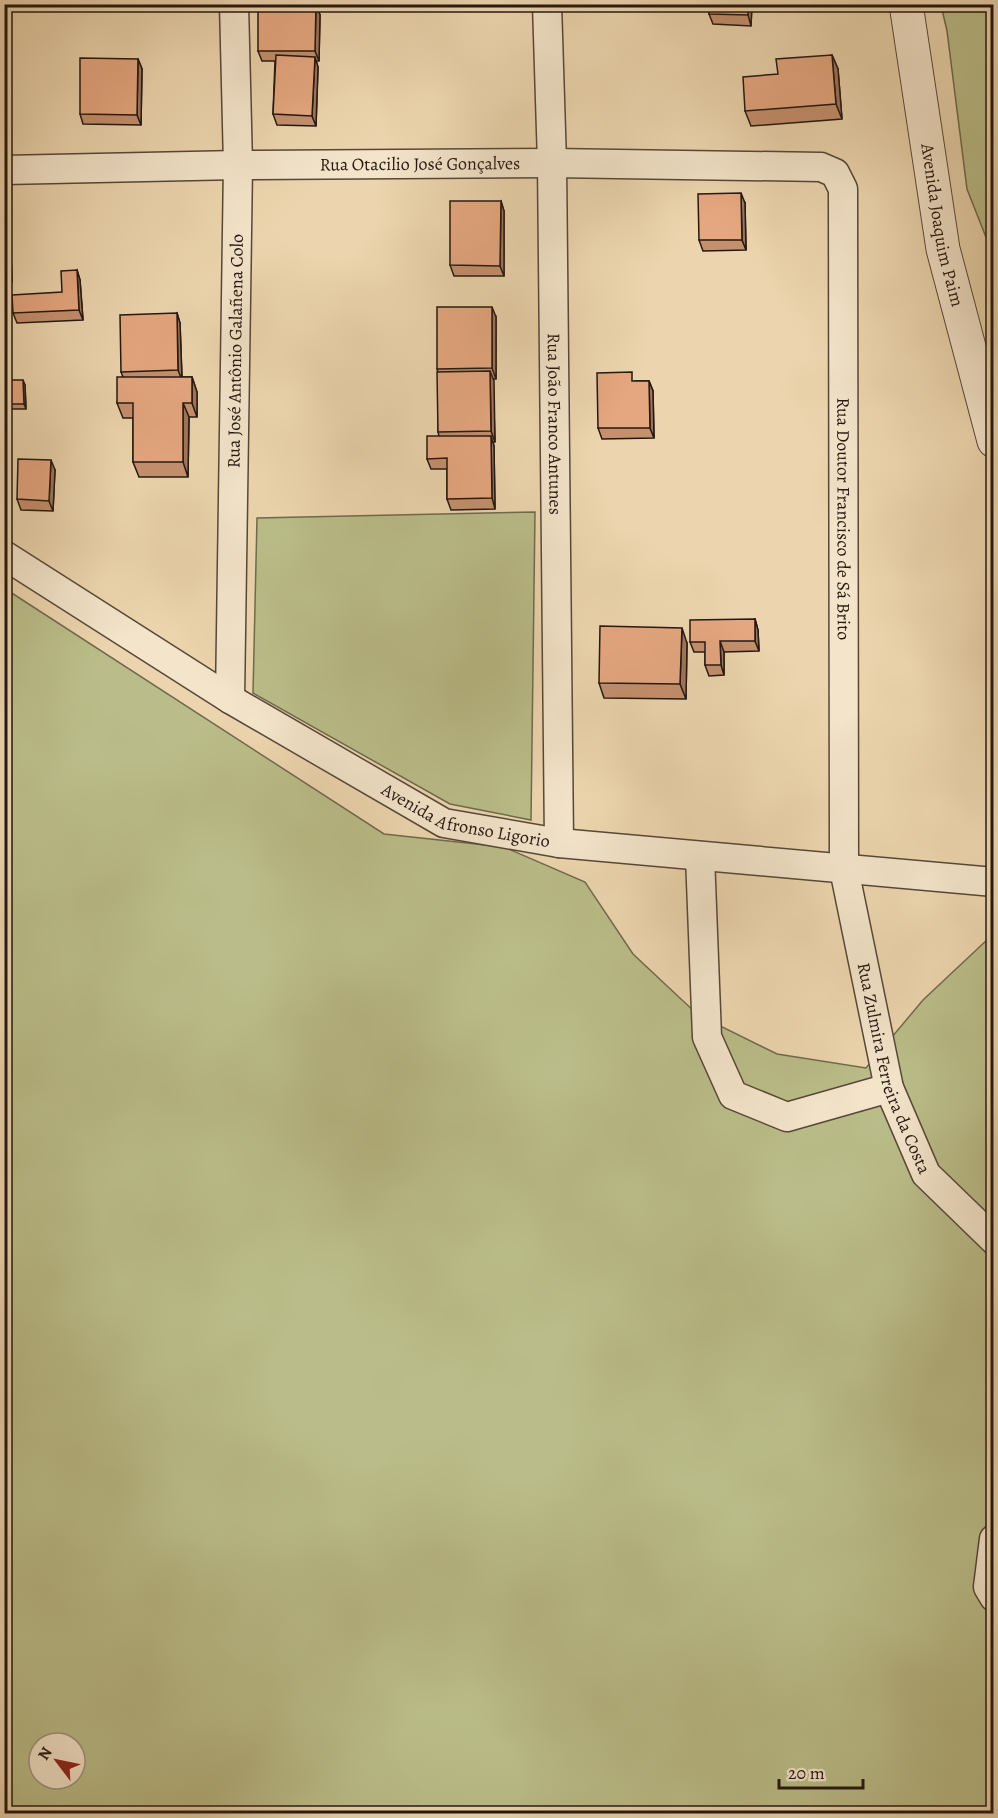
<svg xmlns="http://www.w3.org/2000/svg" width="998" height="1818" viewBox="0 0 998 1818" font-family="Alegreya,serif">
<style>
.green{fill:#babd89;stroke:#6f6a4e;stroke-width:1.5;fill-rule:evenodd}
.lines{fill:none;stroke-linecap:round;stroke-linejoin:round}
.minor-casing{stroke:#564739;stroke-width:31}
.tertiary-casing{stroke:#564739;stroke-width:35}
.minor{stroke:#f3e4ca;stroke-width:28}
.tertiary{stroke:#f3e4ca;stroke-width:33}
.wall{fill:#c5906e;stroke:#241812;stroke-width:1.5}
.shaded-wall{fill:#a0755a;stroke:#241812;stroke-width:1.5}
.building{fill:#e5a780;stroke:#241812;stroke-width:1.5}
.labels{text-anchor:middle;stroke-width:4.5;stroke-linejoin:round;paint-order:stroke}
.street-label{font-size:18px;fill:#241812;stroke:#f3e4ca}
</style>
<rect width="100%" height="100%" fill="#ecd5ae"/>
<filter id="stains"><feTurbulence type="fractalNoise" baseFrequency=".00333" numOctaves="4"/><feColorMatrix values="0 0 0 0 .2 0 0 0 0 .09 0 0 0 0 .02 0 0 0 .5 -.17"/></filter>
<radialGradient id="worn" r=".72"><stop offset=".6" stop-color="#630" stop-opacity="0"/><stop offset="1" stop-color="#630" stop-opacity=".3"/></radialGradient>
<g class="green">
<polygon points="941,5 993,5 993,255 967,189 947,31"/>
<polygon points="535,512 531,820 450,804 253,693 257,518"/>
<path d="M4,588L384,834L504,847L585,882L633,954L698,1015L777,1054L866,1068L923,1000L989,938L993,939V1813H5ZM39,1743H75V1779H39Z"/>
</g>
<g class="lines">
<g class="minor-casing">
<g id="minor">
<path id="s1" d="M547,4L552,163L559,843"/>
<path id="s2" d="M4,170L238,165L552,163L821,167L835,173L843,189L844,869L889,1088L926,1174L994,1240"/>
<path id="s3" d="M4,555L230,699L444,823L559,843L994,882"/>
<path id="s4" d="M230,699L238,165L234,4"/>
<polyline points="700,856 707,1037 733,1095 787,1117 889,1088"/>
<polyline points="994,1539 988,1587 994,1597"/>
</g>
</g>
<g class="tertiary-casing">
<g id="tertiary">
<path id="s5" d="M906,4L943,249L994,441"/>
</g>
</g>
<use href="#minor" class="minor"/>
<use href="#tertiary" class="tertiary"/>
</g>
<g class="wall">
<polygon points="440,4 484,4 484,8 440,7"/>
<polygon points="710,4 752,4 751,26 713,24 709,14"/>
<polygon points="771,4 820,4 820,8 773,9"/>
<polygon points="316,5 320,15 319,61 316,61 318,67 316,126 277,125 273,114 275,61 262,61 258,51"/>
<polygon points="832,55 838,69 842,119 751,126 745,111 778,74"/>
<polygon points="138,59 142,69 141,125 83,124 80,114"/>
<polygon points="501,201 504,211 504,276 454,276 450,265"/>
<polygon points="745,203 746,250 703,251 699,240"/>
<polygon points="4,244 8,244 11,254 12,282 4,283"/>
<polygon points="77,270 80,280 83,320 17,323 13,313 62,292"/>
<polygon points="177,313 180,323 182,377 192,377 197,392 197,417 189,417 188,477 139,477 133,462 133,418 123,418 117,403 123,377 121,372"/>
<polygon points="496,317 496,379 493,379 495,442 493,442 494,446 495,509 451,510 447,499 447,469 431,469 427,459 439,436 438,432 438,372 437,369"/>
<polygon points="4,380 25,385 26,409 4,409"/>
<polygon points="635,381 649,381 653,391 654,438 602,439 598,428"/>
<polygon points="55,470 53,511 21,510 17,499"/>
<polygon points="755,619 758,630 759,651 724,652 724,675 709,676 705,665 705,652 694,652 690,642"/>
<polygon points="687,643 686,699 604,698 599,683"/>
</g>
<g class="shaded-wall">
<polygon points="748,4 752,4 751,26 748,15"/>
<polygon points="316,5 320,15 319,61 315,51"/>
<polygon points="832,55 838,69 842,119 836,104"/>
<polygon points="315,57 318,67 316,126 312,116"/>
<polygon points="138,59 142,69 141,125 137,115"/>
<polygon points="741,193 745,203 746,250 742,240"/>
<polygon points="501,201 504,211 504,276 500,266"/>
<polygon points="8,244 11,254 12,282 8,272"/>
<polygon points="77,270 80,280 83,320 79,310"/>
<polygon points="492,307 496,317 496,379 492,368"/>
<polygon points="177,313 180,323 182,380 178,370"/>
<polygon points="490,371 494,381 495,442 491,431"/>
<polygon points="192,377 197,392 197,417 192,403"/>
<polygon points="23,380 25,385 26,409 24,404"/>
<polygon points="649,381 653,391 654,438 650,428"/>
<polygon points="183,403 189,417 188,477 183,462"/>
<polygon points="491,436 494,446 495,509 492,498"/>
<polygon points="51,460 55,470 53,511 49,501"/>
<polygon points="755,619 758,630 759,651 755,641"/>
<polygon points="682,628 687,643 686,699 680,684"/>
<polygon points="720,641 724,652 724,675 721,665"/>
</g>
<g class="building">
<polygon points="710,4 748,4 748,15 709,14"/>
<polygon points="258,5 316,5 315,51 258,51"/>
<polygon points="276,55 315,57 312,116 273,114"/>
<polygon points="832,55 836,104 745,111 743,77 778,74 776,59"/>
<polygon points="80,58 138,59 137,115 80,114"/>
<polygon points="741,193 742,240 699,240 698,194"/>
<polygon points="450,201 501,201 500,266 450,265"/>
<rect x="4" y="244" width="4" height="28"/>
<polygon points="77,270 79,310 13,313 12,295 62,292 61,271"/>
<polygon points="437,307 492,307 492,368 437,369"/>
<polygon points="177,313 178,370 121,372 120,315"/>
<polygon points="490,371 491,431 438,432 437,372"/>
<polygon points="632,372 632,381 649,381 650,428 598,428 597,373"/>
<polygon points="117,377 192,377 192,403 183,403 183,462 133,462 133,403 117,403"/>
<polygon points="4,380 23,380 24,404 4,404"/>
<polygon points="427,436 491,436 492,498 447,499 447,458 427,459"/>
<polygon points="18,459 51,460 49,501 17,499"/>
<polygon points="755,619 755,641 720,641 721,665 705,665 705,642 690,642 690,620"/>
<polygon points="600,626 682,628 680,684 599,683"/>
</g>
<g class="labels">
<g class="street-label">
<text dy="6" stroke="none"><textPath href="#s2" startOffset="416">Rua Otacilio José Gonçalves</textPath></text>
<text dy="6" stroke="none"><textPath href="#s5" startOffset="224">Avenida Joaquim Paim</textPath></text>
<text dy="6" stroke="none"><textPath href="#s4" startOffset="348">Rua José Antônio Galañena Colo</textPath></text>
<text dy="6" stroke="none"><textPath href="#s1" startOffset="420">Rua João Franco Antunes</textPath></text>
<text dy="6" stroke="none"><textPath href="#s2" startOffset="1180">Rua Doutor Francisco de Sá Brito</textPath></text>
<text dy="6" stroke="none"><textPath href="#s3" startOffset="534">Avenida Afronso Ligorio</textPath></text>
<text dy="6" stroke="none"><textPath href="#s2" startOffset="1736">Rua Zulmira Ferreira da Costa</textPath></text>
</g>
</g>
<rect width="998" height="1818" fill="none" stroke="#ecd5ae" stroke-width="24"/>
<rect x="6" y="6" width="986" height="1806" fill="none" stroke="#241812" stroke-width="3"/>
<rect x="12" y="12" width="974" height="1794" fill="none" stroke="#241812" stroke-width="1.5"/>
<g transform="translate(57 1761) rotate(302)"><circle r="28" fill="#f3e4ca" stroke="#a09280" stroke-width="1.5"/>
<path d="M0-4.5L10 22L0 15L-10 22Z" fill="#8f2418"/>
<text y="-9" font-size="16" font-weight="bold" text-anchor="middle" fill="#241812">N</text>
</g>
<path d="M779 1779v9h84v-9" fill="none" stroke="#241812" stroke-width="3"/>
<text x="788" y="1779" font-size="18" fill="#241812" stroke="#f3e4ca" stroke-width="4.5" paint-order="stroke">20 m</text>
<rect width="100%" height="100%" filter="url(#stains)"/>
<rect width="100%" height="100%" fill="url(#worn)"/>
</svg>
